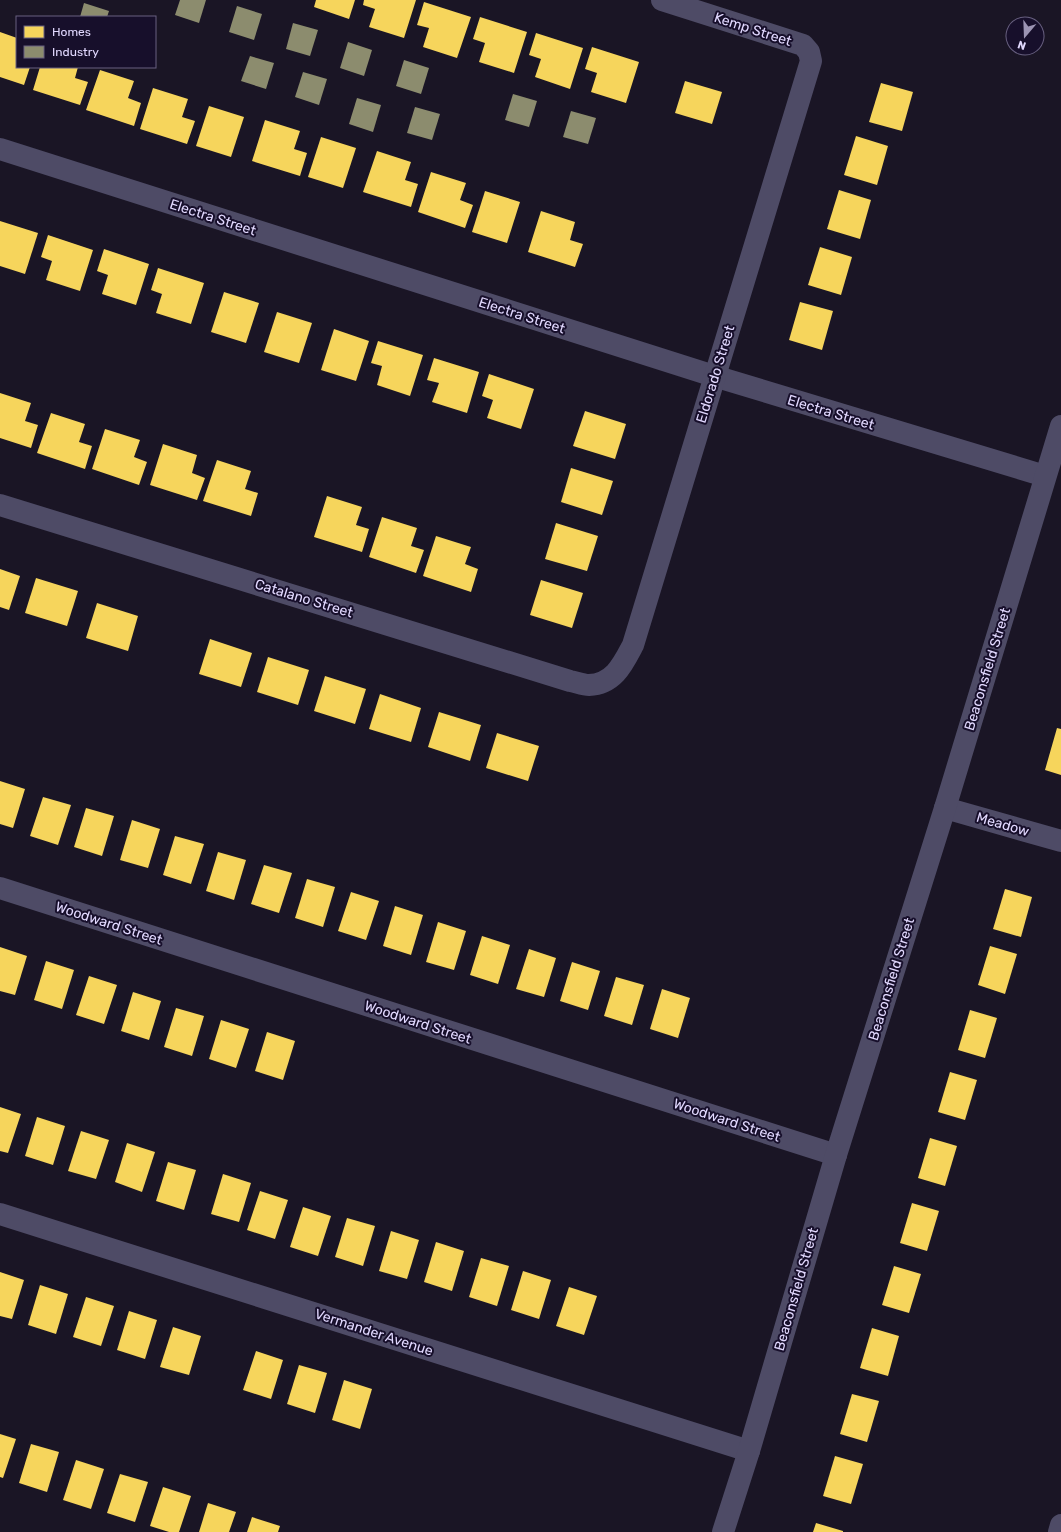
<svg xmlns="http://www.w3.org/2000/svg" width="1061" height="1532" viewBox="0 0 1061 1532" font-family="Rubik,sans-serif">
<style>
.homes{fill:#f6d55c}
.industry{fill:#8c8c6e}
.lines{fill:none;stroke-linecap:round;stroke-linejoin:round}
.minor{stroke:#4e4b66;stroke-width:22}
.labels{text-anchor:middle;stroke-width:4;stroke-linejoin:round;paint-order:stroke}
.street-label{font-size:14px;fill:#e2d9ff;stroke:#170f2b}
</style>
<rect width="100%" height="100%" fill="#1a1525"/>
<g class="homes">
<polygon points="316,0 355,0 349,19 314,7"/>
<polygon points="364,0 416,0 404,38 369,27 375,9 363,5"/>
<polygon points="424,2 471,17 457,58 423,47 429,28 417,25"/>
<polygon points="480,17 527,32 514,73 479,62 485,43 473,39"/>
<polygon points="0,32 17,38 17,67 30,67 24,85 0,77"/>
<polygon points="536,33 583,48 570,89 535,77 541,59 529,55"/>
<polygon points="592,47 639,62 626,103 591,92 597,73 585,69"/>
<polygon points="40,67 78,67 75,78 88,82 80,105 33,90"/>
<polygon points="100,70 134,81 128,98 141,103 134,126 86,110"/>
<polygon points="685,81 722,92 712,124 675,113"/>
<polygon points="881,83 913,92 902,131 869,122"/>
<polygon points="153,88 188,99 182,117 195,121 187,144 140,129"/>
<polygon points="209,106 244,117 231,157 196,146"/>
<polygon points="265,120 300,131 294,149 307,153 300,176 252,161"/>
<polygon points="856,136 888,146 877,185 844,175"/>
<polygon points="321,137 356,148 343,188 308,177"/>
<polygon points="377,151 411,162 405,180 418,184 411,207 363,192"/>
<polygon points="431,172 466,183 460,200 473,205 465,228 418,212"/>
<polygon points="839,190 871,200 860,239 827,229"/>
<polygon points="485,191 520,202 507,243 472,232"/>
<polygon points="541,211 575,222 570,240 583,244 575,267 528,252"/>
<polygon points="0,221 38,233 25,274 0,266"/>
<polygon points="48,235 93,250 80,291 46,280 52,261 41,257"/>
<polygon points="820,247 852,257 841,295 808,285"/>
<polygon points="104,249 149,264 136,305 102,294 108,275 97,271"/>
<polygon points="158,268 204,283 191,324 156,313 162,294 151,290"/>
<polygon points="224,292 259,303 246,343 211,332"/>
<polygon points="800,302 833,311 822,350 789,340"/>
<polygon points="277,312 312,323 299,363 264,352"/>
<polygon points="334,329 369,341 356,381 321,370"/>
<polygon points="378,341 423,355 410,396 377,385 382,366 371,363"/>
<polygon points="434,358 479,372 467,413 432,402 439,383 427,380"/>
<polygon points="489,374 534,389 521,429 487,418 493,400 482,396"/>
<polygon points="0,393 31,403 25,421 38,425 31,448 0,438"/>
<polygon points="585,411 626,424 615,459 573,446"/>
<polygon points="51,413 85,424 79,442 92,446 85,469 37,453"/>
<polygon points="105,429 140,440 134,457 147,462 139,485 92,469"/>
<polygon points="163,444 197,455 192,473 205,478 197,500 150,485"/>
<polygon points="217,460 251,471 245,489 258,493 251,516 203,501"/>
<polygon points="571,468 613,481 602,515 561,502"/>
<polygon points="327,496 362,507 356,525 369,529 362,552 314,537"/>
<polygon points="382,517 417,528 411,546 424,550 416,573 369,557"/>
<polygon points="556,523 598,536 587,571 545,559"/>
<polygon points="436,536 471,547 465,564 478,569 471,592 423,576"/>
<polygon points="0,569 20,576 9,610 0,607"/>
<polygon points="36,578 78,591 67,626 25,613"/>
<polygon points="541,580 583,593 572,628 530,615"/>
<polygon points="97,603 138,616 128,651 86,638"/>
<polygon points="210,639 252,653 241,687 199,674"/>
<polygon points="268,657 309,670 298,705 257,692"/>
<polygon points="325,676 366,689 355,724 314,711"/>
<polygon points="380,694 421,708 411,742 369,729"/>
<polygon points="439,712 481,725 470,761 428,747"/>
<polygon points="1057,728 1061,729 1061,775 1045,770"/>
<polygon points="497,733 539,746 528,781 486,768"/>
<polygon points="0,781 25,789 13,828 0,824"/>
<polygon points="43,797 71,805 58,845 30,836"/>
<polygon points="86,808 114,816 102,856 74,847"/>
<polygon points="132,820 160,829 148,868 120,860"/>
<polygon points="175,836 204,844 191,884 163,875"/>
<polygon points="218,852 246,860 234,900 206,891"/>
<polygon points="264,865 292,873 279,913 251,904"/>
<polygon points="307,879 335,887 323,927 295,918"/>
<polygon points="1005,889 1032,897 1021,937 993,929"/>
<polygon points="351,892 379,901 366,940 338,931"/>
<polygon points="395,906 423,915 411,955 383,946"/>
<polygon points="438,922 466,931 454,970 426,962"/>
<polygon points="482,936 510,945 498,984 470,975"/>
<polygon points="990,946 1017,954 1005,994 978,985"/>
<polygon points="0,947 27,956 15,995 0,991"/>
<polygon points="529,949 556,958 544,997 516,989"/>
<polygon points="46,961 74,970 62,1009 34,1000"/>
<polygon points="572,962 600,971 588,1010 560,1001"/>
<polygon points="89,976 117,985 104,1024 76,1015"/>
<polygon points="616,977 644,985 632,1025 604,1016"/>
<polygon points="662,989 690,998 678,1038 650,1029"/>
<polygon points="133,992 161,1001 149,1040 121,1031"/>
<polygon points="176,1008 204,1016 192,1056 164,1047"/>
<polygon points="970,1010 997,1018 985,1058 958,1050"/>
<polygon points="221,1020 249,1029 236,1068 209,1059"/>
<polygon points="267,1032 295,1041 283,1080 255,1071"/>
<polygon points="950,1072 977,1080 965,1120 938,1112"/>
<polygon points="0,1107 21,1114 8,1153 0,1151"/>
<polygon points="37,1117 65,1126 53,1165 25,1156"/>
<polygon points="81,1131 109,1140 96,1179 68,1171"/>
<polygon points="930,1138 957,1146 945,1186 918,1178"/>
<polygon points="127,1143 155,1152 142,1192 115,1182"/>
<polygon points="168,1162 196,1170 184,1210 156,1201"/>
<polygon points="223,1174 251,1183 239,1222 211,1214"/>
<polygon points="260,1191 288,1200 275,1239 247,1230"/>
<polygon points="912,1203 939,1211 927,1251 900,1243"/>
<polygon points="303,1207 331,1216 318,1256 290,1247"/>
<polygon points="347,1218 375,1226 363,1266 335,1257"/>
<polygon points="391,1231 419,1240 407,1279 379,1271"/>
<polygon points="436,1242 464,1251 452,1291 424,1282"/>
<polygon points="481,1258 509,1266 497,1306 469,1297"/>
<polygon points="894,1266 921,1274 909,1313 882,1305"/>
<polygon points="523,1271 551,1280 539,1319 511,1310"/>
<polygon points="0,1272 24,1280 12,1319 0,1316"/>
<polygon points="40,1285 68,1294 56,1334 28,1325"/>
<polygon points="569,1287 597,1296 584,1335 556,1326"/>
<polygon points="86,1297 114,1306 101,1346 73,1337"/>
<polygon points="129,1311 157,1320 145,1359 117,1350"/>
<polygon points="173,1327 201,1336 189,1375 160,1367"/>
<polygon points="872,1328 899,1336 888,1376 860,1368"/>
<polygon points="256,1351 283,1360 271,1399 243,1390"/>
<polygon points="299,1365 327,1373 315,1413 287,1404"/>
<polygon points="344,1380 372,1389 360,1429 332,1420"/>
<polygon points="852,1394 879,1401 867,1442 840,1434"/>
<polygon points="0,1434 16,1439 3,1478 0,1477"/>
<polygon points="31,1444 59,1452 47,1492 19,1483"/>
<polygon points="835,1456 863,1464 851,1504 823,1496"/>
<polygon points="76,1460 104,1469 91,1509 63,1500"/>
<polygon points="120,1474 148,1482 135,1522 107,1513"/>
<polygon points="163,1487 191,1496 179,1532 169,1532 150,1526"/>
<polygon points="208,1503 236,1512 229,1532 199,1532"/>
<polygon points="252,1517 280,1526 278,1532 247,1532"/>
<polygon points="816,1523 843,1531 843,1532 813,1532"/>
</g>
<g class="industry">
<polygon points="180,0 206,0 199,23 175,15"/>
<polygon points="84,3 109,11 107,17 80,17"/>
<polygon points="237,6 262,14 254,40 229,32"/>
<polygon points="293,23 318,30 310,56 286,49"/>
<polygon points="348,42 372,50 364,76 340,68"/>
<polygon points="250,56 274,63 266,89 241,81"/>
<polygon points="404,60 429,68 421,94 396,86"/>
<polygon points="303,72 327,79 319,105 295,97"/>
<polygon points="513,94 537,101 529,127 505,120"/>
<polygon points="357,98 381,105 373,132 349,124"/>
<polygon points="415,107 440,114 432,140 407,133"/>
<polygon points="571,111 596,118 588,144 563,137"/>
</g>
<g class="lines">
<g class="minor">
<polyline points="0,149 714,376 1045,476"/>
<path d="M0,505L570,681C576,682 583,685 589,685C614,684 623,664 633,645L811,61L809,52L803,45L662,0"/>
<polyline points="945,808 1061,841"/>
<polyline points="0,888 836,1155"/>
<polyline points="0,1214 749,1451"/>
<polyline points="723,1532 749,1451 836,1155 945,808 1061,426"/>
<polyline points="1059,1532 1061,1525"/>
</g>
</g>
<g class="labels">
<g class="street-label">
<text transform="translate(753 29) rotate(18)" y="5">Kemp Street</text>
<text transform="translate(213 217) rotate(18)" y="5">Electra Street</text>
<text transform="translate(522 315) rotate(18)" y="5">Electra Street</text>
<text transform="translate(715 374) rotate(-73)" y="5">Eldorado Street</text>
<text transform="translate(831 412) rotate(17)" y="5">Electra Street</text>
<text transform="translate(304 598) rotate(17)" y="5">Catalano Street</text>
<text transform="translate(987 669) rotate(-73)" y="5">Beaconsfield Street</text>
<text transform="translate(1003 824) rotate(16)" y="5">Meadow</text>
<text transform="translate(109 923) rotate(18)" y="5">Woodward Street</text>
<text transform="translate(891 979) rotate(-73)" y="5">Beaconsfield Street</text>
<text transform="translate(418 1022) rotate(18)" y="5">Woodward Street</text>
<text transform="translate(727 1120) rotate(18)" y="5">Woodward Street</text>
<text transform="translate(796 1289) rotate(-74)" y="5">Beaconsfield Street</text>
<text transform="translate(374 1332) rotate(18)" y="5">Vermander Avenue</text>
</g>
</g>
<rect x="16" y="16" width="140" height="52" fill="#170f2b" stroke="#686080"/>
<rect x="24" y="26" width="20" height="12" fill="#f6d55c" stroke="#686080"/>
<text x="52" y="36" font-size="12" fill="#e2d9ff">Homes</text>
<rect x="24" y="46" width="20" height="12" fill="#8c8c6e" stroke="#686080"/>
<text x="52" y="56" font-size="12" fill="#e2d9ff">Industry</text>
<g transform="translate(1025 36) rotate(199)"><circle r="19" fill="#170f2b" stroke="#686080"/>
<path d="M0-3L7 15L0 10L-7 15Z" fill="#9c94b3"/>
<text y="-6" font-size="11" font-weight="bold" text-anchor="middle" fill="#e2d9ff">N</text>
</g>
</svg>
